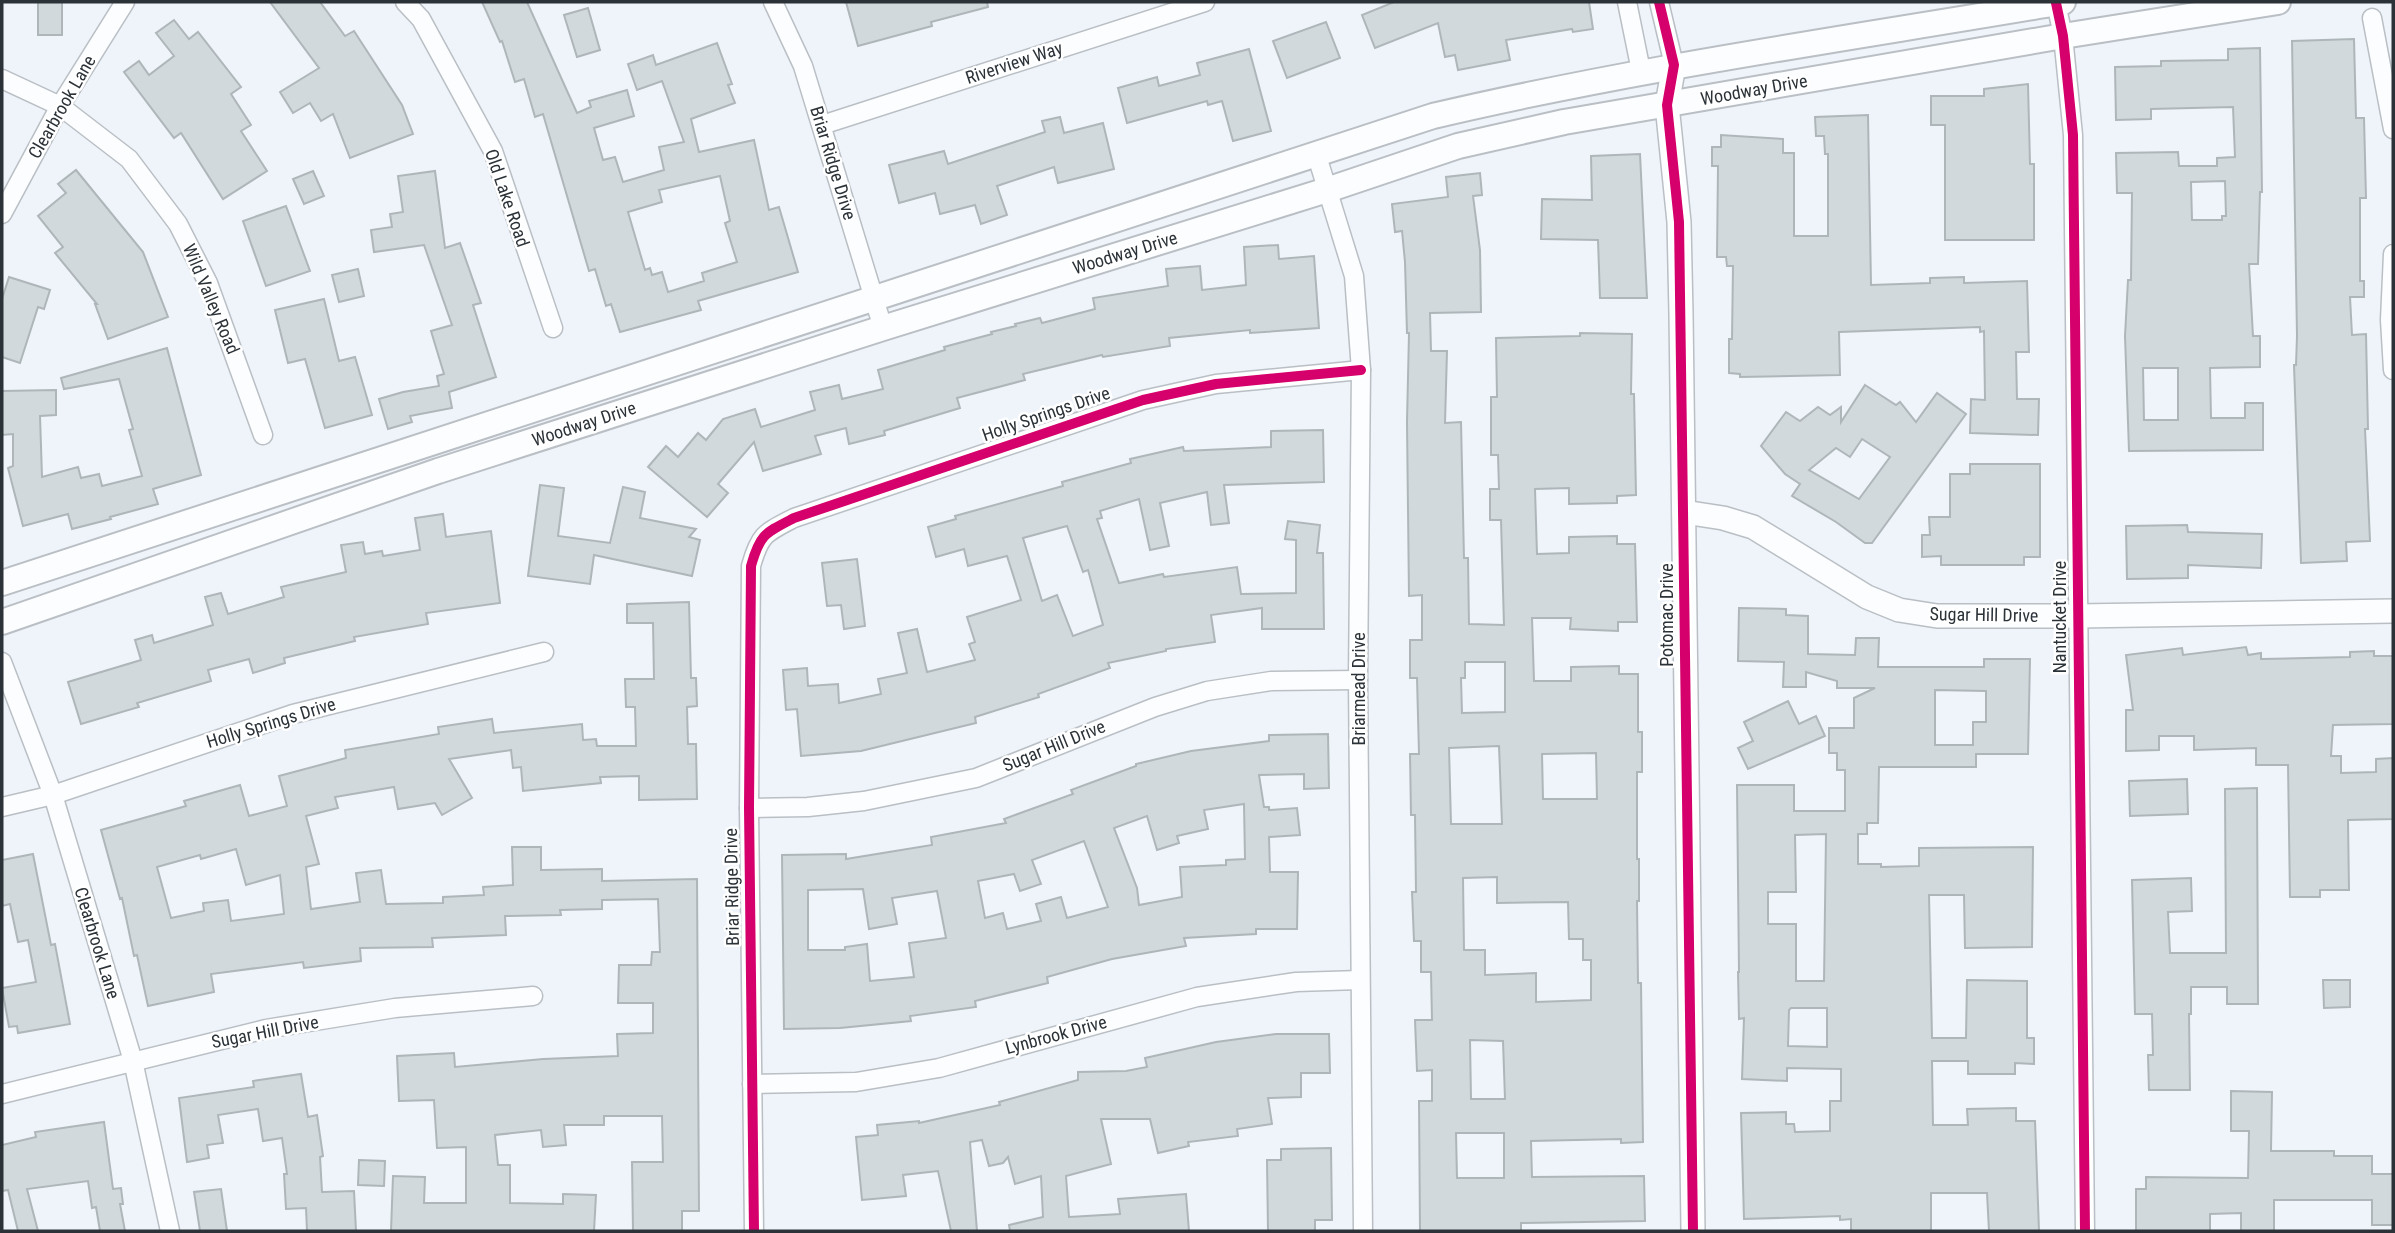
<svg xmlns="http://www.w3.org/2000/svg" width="2395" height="1233" viewBox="0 0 2395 1233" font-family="'Roboto Condensed',sans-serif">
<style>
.building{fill:#d1d9dc;stroke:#afb6ba;stroke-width:2;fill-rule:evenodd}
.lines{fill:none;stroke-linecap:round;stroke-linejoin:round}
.minor-casing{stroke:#b9bfc4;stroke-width:21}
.tertiary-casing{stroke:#b9bfc4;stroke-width:26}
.secondary-casing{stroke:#b9bfc4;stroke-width:28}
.minor{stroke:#fcfdfe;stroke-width:18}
.tertiary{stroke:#fcfdfe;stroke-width:23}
.secondary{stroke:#fcfdfe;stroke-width:24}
.cycleway-casing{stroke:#fff;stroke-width:15}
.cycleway{stroke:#d6006c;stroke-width:10}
.labels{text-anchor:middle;stroke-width:5;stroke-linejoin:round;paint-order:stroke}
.street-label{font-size:18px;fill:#2b3238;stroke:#fff}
</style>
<rect width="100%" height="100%" fill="#eef4fa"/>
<g class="building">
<rect x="38" y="2" width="24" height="33"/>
<polygon points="270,2 320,2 345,36 354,31 402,105 413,134 350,158 333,114 321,121 310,103 293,113 280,92 319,68"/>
<path d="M482,2H527L577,113L591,107L589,101L627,90L634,116L594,128L603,160L615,157L623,182L664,170L659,147L684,142L662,81L637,90L628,64L653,55L656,65L717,43L732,84L728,85L735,103L691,119L699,152L754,140L769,210L779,207L798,272L698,301L701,310L620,332L611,304L606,306L595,269L589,271L543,114L535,117L524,79L515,82L502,41L500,42ZM720,176L730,221L725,223L737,262L702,273L704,281L668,292L662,272L652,275L650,268L645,270L628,212L662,202L659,190Z"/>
<polygon points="846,2 987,2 988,7 931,22 932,26 858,46"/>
<polygon points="1394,2 1589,2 1593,29 1573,32 1572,29 1506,40 1510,60 1458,70 1455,55 1445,57 1438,23 1375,48 1362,15"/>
<polygon points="588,8 600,50 577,57 564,15"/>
<polygon points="174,20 189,39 198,32 241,87 231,94 251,125 241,131 267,171 223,199 181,133 174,138 124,72 139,61 149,75 174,56 156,33"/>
<polygon points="1326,22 1340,58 1287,78 1273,41"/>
<polygon points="2354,39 2356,118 2364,118 2366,198 2360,198 2360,281 2364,281 2364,297 2350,297 2352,335 2366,334 2368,429 2365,429 2370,541 2346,542 2347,561 2301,563 2294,365 2296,365 2297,336 2292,41"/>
<path d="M2260,48L2262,192H2260L2258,264H2249L2253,336H2260V367L2210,368L2211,418H2245V403H2263V450L2129,451L2125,336L2128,280H2131L2132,193H2117L2116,153L2178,152L2179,166H2217V158L2235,157L2233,107L2151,109V119L2116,120L2115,67L2161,66V61L2228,60V49ZM2225,181L2226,216H2222V220H2192L2191,182ZM2143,368H2178V420H2144Z"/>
<polygon points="1249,49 1271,131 1233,141 1222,101 1208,105 1207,101 1127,123 1118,88 1157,77 1159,86 1200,75 1197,63"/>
<polygon points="2028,84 2030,164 2034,164 2034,240 1945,240 1945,125 1931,125 1931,96 1984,96 1984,89"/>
<polygon points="1868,115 1871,285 1930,283 1930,278 1964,277 1964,283 2027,281 2029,352 2016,352 2017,399 2039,399 2038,435 1970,433 1971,399 1985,400 1984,331 1980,332 1980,327 1839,332 1840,375 1740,377 1740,374 1729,373 1729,339 1732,339 1733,266 1727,266 1726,257 1717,257 1718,166 1712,166 1712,147 1721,147 1721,135 1783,139 1783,153 1794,153 1794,236 1828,236 1828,154 1825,154 1824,136 1816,136 1815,117"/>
<polygon points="1060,117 1064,133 1103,123 1114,169 1058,183 1054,167 997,186 1007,215 981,224 975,205 940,214 935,193 899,203 889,165 944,151 948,164 1045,132 1042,121"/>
<polygon points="1640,154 1647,298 1600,298 1598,240 1541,239 1542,199 1592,200 1591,156"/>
<polygon points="76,170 143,252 168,317 108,339 95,304 97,304 55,253 63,247 38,216 66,193 58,184"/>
<polygon points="313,171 324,196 304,204 293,179"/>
<polygon points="435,171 445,248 460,243 481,303 473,305 496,377 449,392 452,408 410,416 412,422 388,429 379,399 403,392 439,386 437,376 444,374 431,331 452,325 424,245 374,252 371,230 392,227 390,214 403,212 398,176"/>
<path d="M1480,173L1482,195L1473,196L1480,250L1481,312L1430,313L1431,351H1447L1445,423L1461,422L1464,558H1468L1469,624L1504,625L1501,520H1490V489H1499L1498,455H1491V397H1497L1496,338L1580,336V333L1632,334L1631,394H1634L1636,495L1617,496V503L1569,504V488L1535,489L1537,554L1569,553V537L1617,536V544H1635L1637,622H1618V631L1570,629L1571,618H1532L1534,681H1571V667L1619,666V674H1638V732H1642V772H1637V859H1639V901H1637L1638,983H1641L1643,1142L1621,1143V1139L1531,1141L1532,1177L1644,1176L1645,1221L1521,1223V1231H1420L1419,1101H1432V1070L1417,1071L1415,1020H1432L1431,972H1421V941H1414L1412,892H1416L1415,815H1411L1410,754H1419L1417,678H1410V640H1422V595L1409,596L1407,422L1409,333H1407L1405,262L1402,231L1395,232L1392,204L1448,197L1446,177ZM1465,662H1505V712L1462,713L1461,678H1465ZM1499,746L1502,824H1451L1449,748ZM1596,753L1597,799H1543L1542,754ZM1497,877V903L1568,902L1569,939H1583V960H1591V1000L1536,1002V973L1485,975V950H1464L1463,878ZM1470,1040L1503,1041L1505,1099H1471ZM1456,1133H1504V1178H1457Z"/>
<polygon points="286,206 310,271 266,286 243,221"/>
<polygon points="1278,245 1279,259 1314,256 1319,328 1250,333 1250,330 1169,338 1170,346 1103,357 1102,355 1023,374 1025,380 957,398 960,408 884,431 885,435 849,444 846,428 815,436 821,454 763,471 754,442 718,484 728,493 707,517 648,467 666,446 678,457 698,433 706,440 723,419 755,409 761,427 815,410 810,392 839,385 842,399 883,389 878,370 945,350 944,347 992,334 991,332 1016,326 1015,324 1040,318 1042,323 1095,309 1093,298 1168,286 1166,269 1200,266 1202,290 1246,285 1244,247"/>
<polygon points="358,269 364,296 339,302 332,275"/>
<polygon points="9,277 50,290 44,309 38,307 20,363 2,357 2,299"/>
<polygon points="324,299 339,361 355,357 372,415 325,428 305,359 288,363 275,310"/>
<polygon points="167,348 201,475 153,489 158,504 110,517 111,519 72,529 68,514 23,526 8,468 13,466 13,434 2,435 2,391 56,390 56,415 40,416 42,477 78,467 81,478 99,474 102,486 142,476 129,430 133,429 119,379 64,389 61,378"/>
<path d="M1865,385L1896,405L1900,402L1916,422L1937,393L1966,414L1872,543H1865L1836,522L1792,496L1800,484L1785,474L1761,446L1786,412L1800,421L1818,407L1830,415L1841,407V422ZM1862,439L1890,457L1859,499L1809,470L1836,448L1850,457Z"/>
<path d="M1323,430L1324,482L1224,485L1229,523L1211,525L1207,492L1160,503L1169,546L1150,550L1139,499L1100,511L1102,518L1097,519L1119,583L1163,574L1164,577L1237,567L1241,594L1296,593V540L1285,539L1288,521L1320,525L1317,553H1323L1324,629H1262V608L1211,615L1215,642L1166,649V651L1108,663L1110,668L1038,694L1039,697L975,717L976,723L861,751L801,756L797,709L786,710L783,670L807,668L808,686L838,684L839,703L881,694L878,679L907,673L898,633L917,629L927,672L975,660L969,644L975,642L967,617L1021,600L1007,556L968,566L964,549L936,557L928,527L956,519L955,516L1063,486L1062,482L1131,463L1130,459L1183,447L1184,451L1271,447V431ZM1067,526L1083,572L1088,570L1103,625L1073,636L1057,595L1042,601L1023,538Z"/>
<polygon points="1970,464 2040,464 2040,557 2024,557 2024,565 1941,565 1941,556 1922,557 1922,535 1930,535 1929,517 1950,517 1950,474 1970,474"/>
<polygon points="540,485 564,488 558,536 610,543 623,487 645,492 640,518 696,529 689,537 700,540 692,576 594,555 590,584 528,576"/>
<polygon points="443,514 446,537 491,531 500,603 426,613 428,624 354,637 355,641 284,658 285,663 253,673 249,659 208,670 211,681 137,703 139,707 81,724 68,682 141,660 135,640 152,635 154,643 213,625 205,597 221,593 228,614 284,597 281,587 346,572 341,545 363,542 365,554 382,551 383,556 420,550 415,518"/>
<polygon points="2187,525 2188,532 2262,534 2261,568 2188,565 2188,578 2127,579 2126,526"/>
<polygon points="857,559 865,626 844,629 841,605 827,606 822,563"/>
<path d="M689,602L691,678H696L697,706L687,707L688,744H696L697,799L639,800V776L600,777L601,783L523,791L521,767L513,768L511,750L449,759L472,798L442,815L435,803L398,809L394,787L335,797L338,808L306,816L319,864L306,867L311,909L360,902L356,873L381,870L386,904L443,903V897L484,895L483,887L513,885L512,847H541V870L602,869V881L697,879L699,1211H682V1231H633L632,1162H663L662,1116H604V1125H564L566,1145L543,1147L541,1130L495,1135L498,1165H510V1203L563,1204V1194L596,1195L594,1231H391L393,1176L425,1177L424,1203H466V1147L437,1148L434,1100L399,1101L397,1056L454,1053L455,1067L543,1059L618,1056L617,1034L653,1033V1003H618L619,965H651L652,952H660L658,899L602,900V909L560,910L561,915L505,916L506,935L432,938L433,947L360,948L361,961L304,968L303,962L211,974L214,992L148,1006L137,955L134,956L122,898L120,899L101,830L186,806L184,801L240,785L249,816L287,806L279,776L346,758L345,750L439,734L438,727L492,719L494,733L582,724L583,740L596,739L597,746H636L635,707H626L625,679H654L653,623H627V604ZM236,849L246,885L280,875L284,914L231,921L228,900L203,903L204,911L171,918L157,867L200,855L201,859Z"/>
<path d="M1739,608L1786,609V615L1808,616V654L1855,655L1856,638H1879L1878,667H1984V659H2030L2028,754H1976V767H1879L1878,823H1867V834H1858V864H1881V867L1919,866V848L2033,847L2032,947L1965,948L1964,895H1929L1932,1038H1966L1967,980L2027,981V1038H2034V1064L2015,1063V1074H1968V1061H1932L1933,1125H1968L1967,1109L2016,1108V1121H2035L2039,1231H1989L1987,1193H1931V1231H1851V1219L1840,1220V1216L1744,1219L1741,1113L1786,1112V1124H1794L1795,1132L1830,1131V1101H1841V1069L1787,1068V1081L1742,1079L1744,1018L1739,1019L1738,972H1739L1737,785H1794V811H1845V770H1837V753H1829V728H1854V698L1875,688H1837V681L1806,672V687H1783L1784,662L1738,661ZM1935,690L1986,691V722H1973V745H1935ZM1826,834L1824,981H1796V924H1768V892H1796L1795,835ZM1791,1008H1827V1047L1788,1046L1789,1010Z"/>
<polygon points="2246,647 2248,655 2261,653 2261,659 2350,657 2350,652 2374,651 2374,656 2393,656 2393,724 2333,725 2331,756 2341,756 2341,773 2376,772 2376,759 2393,758 2393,819 2348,820 2349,890 2320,890 2320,897 2290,897 2288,765 2256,765 2256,748 2194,750 2194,736 2159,736 2159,750 2126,751 2126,710 2133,710 2126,655 2182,648 2183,655"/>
<polygon points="1788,701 1799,724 1816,716 1825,736 1748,769 1738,748 1753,741 1744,722"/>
<path d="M1328,734L1329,788L1304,789V774L1259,775L1264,807H1269V810L1297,808L1300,835L1269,837L1270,872H1298L1297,929H1256V934L1184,938L1186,946L1112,959L1047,977L1048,983L975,1001L976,1007L910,1016L911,1021L840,1028L784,1029L782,855L846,854V859L932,845L931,837L1006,823L1004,819L1073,794L1071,790L1136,766V764L1191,751L1269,741V735ZM1244,804L1245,859L1226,860V865L1180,867L1182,897L1139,905L1137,888L1114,828L1147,816L1157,850L1179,843L1177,836L1208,829L1204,810ZM1084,841L1108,907L1067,918L1061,897L1036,904L1041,921L1007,929L1003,913L985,918L978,881L1014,874L1020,891L1041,884L1032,860ZM863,889L869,929L897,924L892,898L937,891L946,938L909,943L914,977L870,981L867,944L845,947V950H808V890Z"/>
<polygon points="2187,779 2188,814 2130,816 2129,781"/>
<polygon points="2257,788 2258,1004 2227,1004 2227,987 2191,987 2191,1014 2189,1014 2190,1090 2149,1090 2148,1055 2153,1055 2152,1014 2135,1014 2132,880 2191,878 2192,911 2168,912 2170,953 2226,953 2225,789"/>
<polygon points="33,854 51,945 55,944 70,1024 18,1033 17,1026 9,1027 2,988 36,982 28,940 18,942 10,904 2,906 2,860"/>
<polygon points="2323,980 2350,980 2350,1007 2324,1008"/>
<polygon points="1276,1034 1329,1034 1330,1073 1301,1073 1301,1097 1268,1098 1272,1124 1237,1129 1238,1136 1188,1142 1189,1146 1158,1153 1150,1119 1101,1119 1111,1164 1066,1176 1069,1217 1120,1214 1118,1199 1186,1194 1189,1231 1010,1231 1009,1225 1043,1217 1041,1176 1015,1184 1008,1157 1003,1163 989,1166 982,1140 970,1142 977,1231 951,1231 938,1171 903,1175 906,1196 862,1200 856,1137 878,1135 877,1125 919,1121 919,1123 1000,1105 999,1102 1078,1080 1078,1072 1126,1071 1147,1067 1145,1058 1216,1042"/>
<polygon points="301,1074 308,1117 317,1115 323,1156 320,1157 322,1192 354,1191 356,1231 307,1231 306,1208 286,1209 284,1174 287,1174 282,1138 263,1141 258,1109 218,1115 223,1143 207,1145 209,1158 187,1162 179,1098 254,1087 253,1081"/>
<polygon points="2231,1091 2272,1092 2271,1151 2334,1151 2334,1156 2372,1156 2372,1174 2393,1174 2393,1225 2372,1225 2372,1200 2274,1200 2274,1231 2241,1231 2241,1213 2210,1214 2210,1231 2136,1231 2136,1189 2146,1189 2146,1177 2248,1178 2249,1131 2231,1131"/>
<polygon points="104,1122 113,1189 121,1188 123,1204 120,1204 125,1231 100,1231 96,1207 92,1208 88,1181 27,1189 38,1231 18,1231 8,1190 2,1191 2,1145 36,1137 35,1132"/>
<polygon points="1331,1148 1332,1220 1315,1220 1315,1231 1268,1231 1267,1160 1281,1160 1281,1149"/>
<polygon points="359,1160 385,1161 384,1186 358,1185"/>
<polygon points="221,1189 227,1231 200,1231 194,1192"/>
</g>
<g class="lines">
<g class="minor-casing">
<g id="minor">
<polyline points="405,2 421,19 493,151 553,328"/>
<polyline points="773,2 803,66 883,328"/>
<polyline points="1627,2 1641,71"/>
<polyline points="1659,2 1674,65"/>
<polyline points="2056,3 2063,36 2073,135 2085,1231"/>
<polyline points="2372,18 2393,129"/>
<polyline points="2,79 60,106 129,159 178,224 208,283 263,435"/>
<polyline points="822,125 1205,2"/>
<polyline points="1316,153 1354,276 1361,370 1358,680 1363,1231"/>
<polyline points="2,214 60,106 125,2"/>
<polyline points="2393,254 2390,320 2393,370"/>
<polyline points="2,662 53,795 133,1061 170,1231"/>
<polyline points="2,807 53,795 293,714 544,652"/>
<polyline points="749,808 808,807 864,801 976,778 1155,707 1207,691 1271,681 1358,680"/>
<polyline points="752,1084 856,1082 939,1068 1197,997 1296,982 1360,980"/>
<polyline points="2,1094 266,1029 395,1008 533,996"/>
<path d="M754,1231L749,808L751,566C760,534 765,533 794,518L1143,400L1216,384L1361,370"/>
</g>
</g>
<g class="tertiary-casing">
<g id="tertiary">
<polyline points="1674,65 1667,105 1679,222 1681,314 1693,1231"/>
<polyline points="1684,512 1723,518 1753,527 1867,597 1899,610 1937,616 2077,616 2393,611"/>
</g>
</g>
<g class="secondary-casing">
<g id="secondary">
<path d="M2,583L1433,116C1641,67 1852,38 2063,2"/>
<polyline points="2,622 438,471 883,328 1327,190 1458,146 1564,122 2063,36 2278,2"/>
</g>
</g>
<use href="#minor" class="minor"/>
<use href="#tertiary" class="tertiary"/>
<use href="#secondary" class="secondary"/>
<g class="cycleway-casing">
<g id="cycleway">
<polyline points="1659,2 1674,65 1667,105 1679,222 1693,1231"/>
<polyline points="2056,3 2063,36 2073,135 2085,1231"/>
<path d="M754,1231L749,808L751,566C760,534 765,533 794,518L1143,400L1216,384L1361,370"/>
</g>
</g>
<use href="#cycleway" class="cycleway"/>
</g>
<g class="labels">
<g class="street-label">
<text transform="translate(1014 63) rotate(-18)" y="6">Riverview Way</text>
<text transform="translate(1754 90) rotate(-10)" y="6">Woodway Drive</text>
<text transform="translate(62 107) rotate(-60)" y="6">Clearbrook Lane</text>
<text transform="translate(833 163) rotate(73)" y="6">Briar Ridge Drive</text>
<text transform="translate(507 198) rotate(71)" y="6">Old Lake Road</text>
<text transform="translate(1125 253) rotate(-17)" y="6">Woodway Drive</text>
<text transform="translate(211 299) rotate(67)" y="6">Wild Valley Road</text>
<text transform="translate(1046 414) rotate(-19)" y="6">Holly Springs Drive</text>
<text transform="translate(584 424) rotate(-18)" y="6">Woodway Drive</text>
<text transform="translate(1667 615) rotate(-90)" y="6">Potomac Drive</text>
<text transform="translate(1984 615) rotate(1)" y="6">Sugar Hill Drive</text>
<text transform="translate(2060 617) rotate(-90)" y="6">Nantucket Drive</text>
<text transform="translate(1359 689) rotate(-90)" y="6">Briarmead Drive</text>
<text transform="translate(271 723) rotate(-17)" y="6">Holly Springs Drive</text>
<text transform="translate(1054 746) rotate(-22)" y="6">Sugar Hill Drive</text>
<text transform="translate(732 887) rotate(-91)" y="6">Briar Ridge Drive</text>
<text transform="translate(97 943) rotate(73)" y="6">Clearbrook Lane</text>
<text transform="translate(265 1032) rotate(-11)" y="6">Sugar Hill Drive</text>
<text transform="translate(1056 1035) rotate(-15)" y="6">Lynbrook Drive</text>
</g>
</g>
<rect width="2395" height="1233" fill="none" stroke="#2b3238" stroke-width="7"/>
</svg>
